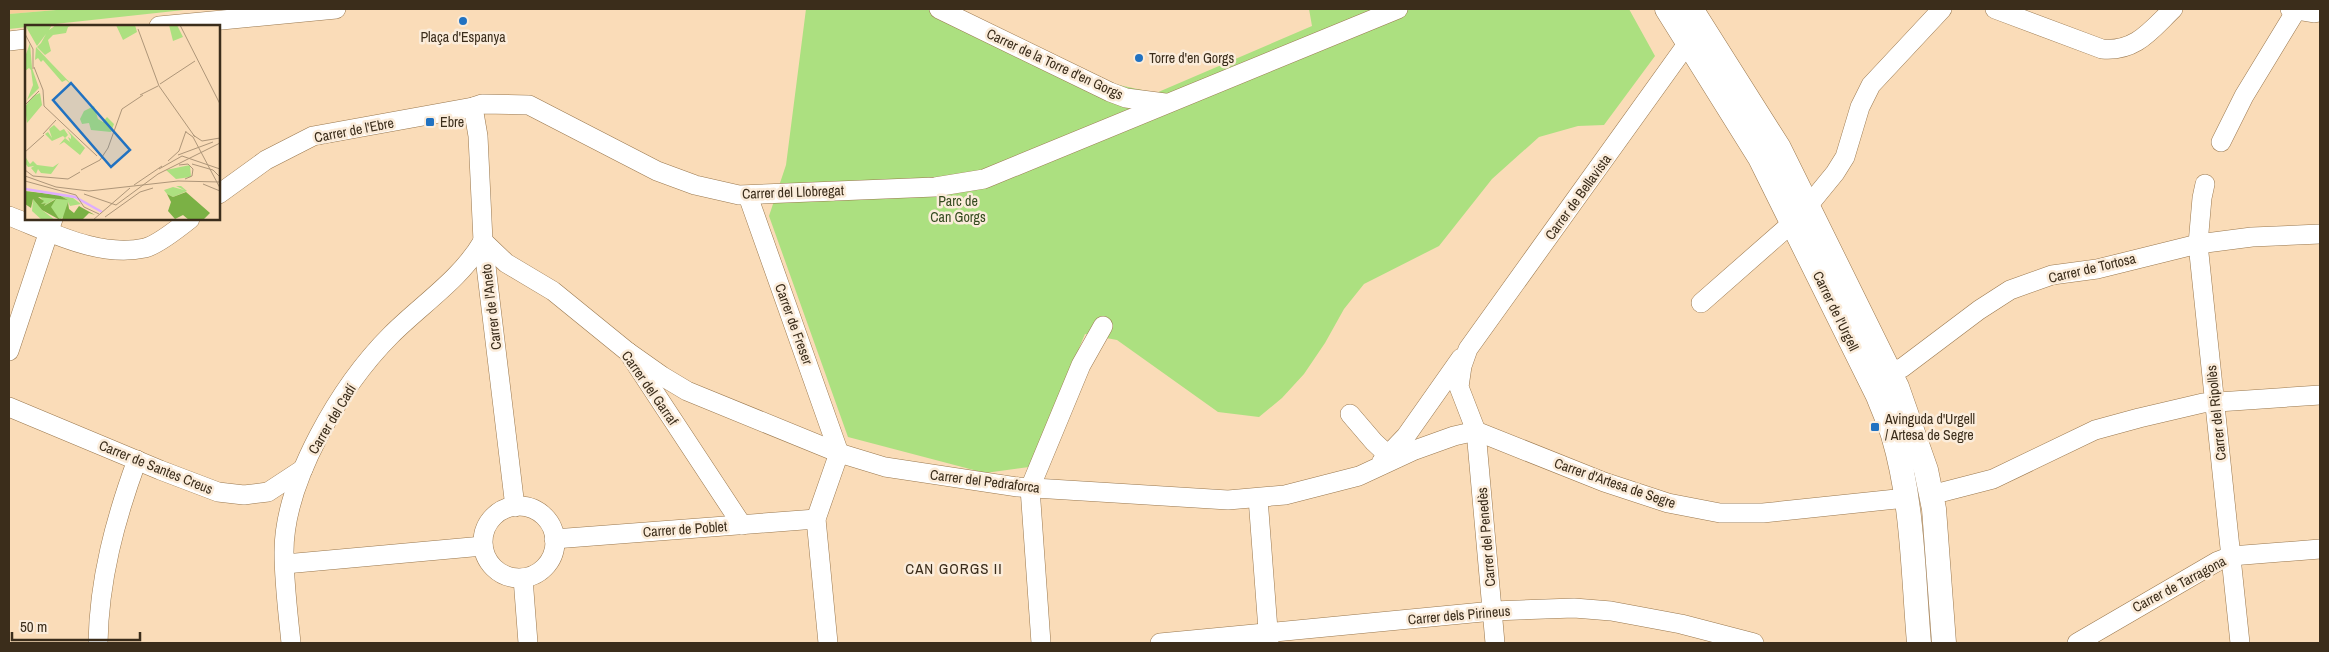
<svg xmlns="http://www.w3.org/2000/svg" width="2329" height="652" viewBox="0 0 2329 652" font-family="'Archivo Narrow',sans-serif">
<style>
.built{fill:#f7cc99}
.green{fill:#ace080}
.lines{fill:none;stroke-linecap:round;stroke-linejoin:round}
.minor-casing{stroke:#99774d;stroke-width:20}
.tertiary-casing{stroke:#99774d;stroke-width:25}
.minor{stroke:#fff;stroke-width:19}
.tertiary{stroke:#fff;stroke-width:24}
.poi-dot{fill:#2172c1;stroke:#fbecda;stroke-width:2}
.labels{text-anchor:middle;stroke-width:5;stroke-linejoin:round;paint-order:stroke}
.poi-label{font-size:14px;fill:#3b2d1b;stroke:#fbecda;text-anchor:start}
.street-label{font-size:14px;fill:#3b2d1b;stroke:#fbecda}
.park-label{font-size:14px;fill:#344a1f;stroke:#fbecda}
.neighbourhood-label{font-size:15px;letter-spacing:1px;fill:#3b2d1b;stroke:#fbecda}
.inset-river{fill:none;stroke:#dfaefe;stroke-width:2.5}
.inset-road{fill:none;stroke:#ae9679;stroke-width:1}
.view{fill:#2172c1;fill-opacity:0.15;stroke:#2172c1;stroke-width:2.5}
.inset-edge{fill:none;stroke:#3b2d1b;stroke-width:2.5}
</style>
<rect width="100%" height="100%" fill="#fadcb8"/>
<polygon class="built" points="9,9 68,9 9,14"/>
<g class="green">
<polygon points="68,9 193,9 9,29 9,14"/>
<polygon points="806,9 955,9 1105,82 1156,93 1312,26 1309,9 1629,9 1655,56 1604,125 1578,126 1539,137 1492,179 1439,246 1364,284 1344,309 1325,343 1304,374 1282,398 1259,417 1218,412 1117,340 1085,334 1029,467 985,473 848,437 769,216 786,165"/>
</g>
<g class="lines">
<g class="minor-casing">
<g id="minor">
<polyline points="939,9 1110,92 1126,98 1165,103"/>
<path d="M1995,9L2102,49C2136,52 2151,30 2173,9"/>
<polyline points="2290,9 2314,13 2320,12"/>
<polyline points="159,26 336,9"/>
<polyline points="9,41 26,39"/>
<polyline points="473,107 478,136 483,241 515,507"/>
<polyline points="2221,142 2244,96 2297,9"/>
<polyline points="2205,184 2202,198 2198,244 2240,643"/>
<polyline points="219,194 266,160 313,136 473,107 482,104 529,105 657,171 695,185 739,195 935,187 984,179 1398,9"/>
<polyline points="748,196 839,453"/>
<polyline points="1808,206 1835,173 1845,157 1860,107 1871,85 1942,9"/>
<path d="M9,216C51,232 99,258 145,248C157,245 180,227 190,219"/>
<polyline points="483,241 506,263 553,291 628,352 742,525"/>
<polyline points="1701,303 1792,223"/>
<polyline points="9,351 53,219"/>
<polyline points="628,352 662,376 687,391 839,453 885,467 1018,487 1228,500 1285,495 1359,476 1415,450 1454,436 1476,431 1604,482 1668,503 1720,513 1763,513 1906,498"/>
<polyline points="1889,371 1902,368 1979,310 2010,290 2052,275 2097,269 2198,244 2252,237 2320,234"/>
<polyline points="9,407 160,470 218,492 244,495 268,492 303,469"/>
<polyline points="1350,414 1374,442 1388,455"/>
<polyline points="1382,461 1406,436 1461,358"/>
<polyline points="1931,495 1993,479 2095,430 2139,418 2203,403 2320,395"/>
<polyline points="1258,498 1269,643"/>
<circle cx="519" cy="542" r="36"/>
<polyline points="554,539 816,519"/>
<polyline points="285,564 483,546"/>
<polyline points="523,578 528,643"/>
<path d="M98,643C99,580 115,520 137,460"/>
<path d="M291,643C288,613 284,582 284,552C284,481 341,385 391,335C422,304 461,279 483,241"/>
<polyline points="828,643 816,519 839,453"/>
<polyline points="1041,643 1030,488 1081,365 1103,326"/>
<polyline points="1160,643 1493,611 1574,608 1611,611 1681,624 1754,643"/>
<polyline points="1495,643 1476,431 1459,387 1462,366 1468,349 1687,44"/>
<polyline points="2077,643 2218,561 2231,556 2320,549"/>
</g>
</g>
<g class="tertiary-casing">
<g id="tertiary">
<path d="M1667,9L1760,158L1878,396C1883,409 1889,422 1893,435C1913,502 1913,574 1919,643"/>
<polyline points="1691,9 1779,148 1897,387 1926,470 1934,509 1944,643"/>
</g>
</g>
<use href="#minor" class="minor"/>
<use href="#tertiary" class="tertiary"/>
</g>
<g class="poi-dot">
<circle cx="463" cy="21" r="5"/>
<circle cx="1139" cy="58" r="5"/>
<rect x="425" y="117" width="10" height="10" rx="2.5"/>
<rect x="1870" y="422" width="10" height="10" rx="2.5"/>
</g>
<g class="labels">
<g class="poi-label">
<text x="463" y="42" text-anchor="middle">Plaça d'Espanya</text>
<text x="1149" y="63">Torre d'en Gorgs</text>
<text x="440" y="127">Ebre</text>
<text x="1885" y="424">Avinguda d'Urgell<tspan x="1885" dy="16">/ Artesa de Segre</tspan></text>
</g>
<g class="street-label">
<text transform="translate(1055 64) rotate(25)" y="5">Carrer de la Torre d'en Gorgs</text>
<text transform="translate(354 130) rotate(-11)" y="5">Carrer de l'Ebre</text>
<text transform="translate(793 192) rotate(-2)" y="5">Carrer del Llobregat</text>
<text transform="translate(1578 197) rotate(-54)" y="5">Carrer de Bellavista</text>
<text transform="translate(2092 268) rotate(-13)" y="5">Carrer de Tortosa</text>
<text transform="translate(491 307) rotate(-97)" y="5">Carrer de l'Aneto</text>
<text transform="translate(1836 311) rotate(64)" y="5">Carrer de l'Urgell</text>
<text transform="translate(794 324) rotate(70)" y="5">Carrer de Freser</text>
<text transform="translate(650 388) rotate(55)" y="5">Carrer del Garraf</text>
<text transform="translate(2216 413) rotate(-96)" y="5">Carrer del Ripollès</text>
<text transform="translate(332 419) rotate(-59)" y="5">Carrer del Cadí</text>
<text transform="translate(156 467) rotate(22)" y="5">Carrer de Santes Creus</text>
<text transform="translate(985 481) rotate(7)" y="5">Carrer del Pedraforca</text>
<text transform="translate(1615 483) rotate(19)" y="5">Carrer d'Artesa de Segre</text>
<text transform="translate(685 529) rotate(-4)" y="5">Carrer de Poblet</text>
<text transform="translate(1486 537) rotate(-95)" y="5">Carrer del Penedès</text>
<text transform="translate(2179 584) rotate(-28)" y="5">Carrer de Tarragona</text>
<text transform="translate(1459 615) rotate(-5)" y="5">Carrer dels Pirineus</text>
</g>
<g class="park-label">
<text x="958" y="206">Parc de<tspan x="958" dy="16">Can Gorgs</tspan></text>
</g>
<g class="neighbourhood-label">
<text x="954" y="574">CAN GORGS II</text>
</g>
</g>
<g transform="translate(25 25)">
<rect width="195" height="195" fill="#fadcb8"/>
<path d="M0,0H27L24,5L31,0H48L43,2L41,8L28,10L23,15L26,26L20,30L12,22L16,18L21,9L12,21ZM91,0H110L112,7L98,15ZM144,0H152L158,12L148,16ZM5,18L7,43L14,63L2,75L8,60L6,45L4,43L0,46V32ZM11,22L26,38L52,65L41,55L37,57L18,35L16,37L13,33L10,35ZM15,68L17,80L2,98L0,82L8,71ZM69,81L73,94L78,97L82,92L89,99L86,107L66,105L64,98L57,99L55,94L59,86ZM29,100L35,106L39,104L43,110L40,113L38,111L27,116L20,109L23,107L27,113L24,104ZM42,105L60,123L55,130L39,117L34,120L40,113L45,117L43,112L46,114V111ZM1,133L5,139L8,136L12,140L28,142L34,138L26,149L16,148L13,144L11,149L6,143L9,141L3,142L0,138ZM165,140L166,152L151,154L141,145ZM151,161H156L162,166L148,172L142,169L139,165L148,162L159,165ZM14,170L43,175L34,170L48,173L56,179L45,181L43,177L41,189L35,195L25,182L30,174L19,181L21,178L16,179L18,176ZM8,174L17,185L30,195H17L7,186Z" fill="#ace080"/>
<path d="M0,166L34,170L43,175L13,172L19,176L16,179L21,178L19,181L31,174L26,182L35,195L17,185L8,174L6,183L0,179ZM161,167L185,188L178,195H164L158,190L150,194L143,186L146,177L142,169L148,172ZM43,177L44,184L49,188L54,181L70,190L64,188L57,195H37Z" fill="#7bb145"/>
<path class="inset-river" d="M0,164L50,172L77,187"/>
<path class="inset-road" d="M155,0L195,79M113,4L134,61L170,112M0,9L8,24V44M9,42L18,65L19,81L72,131M135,59L170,36M115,70L133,61M0,80L14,66M161,107L168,112L195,163M18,109L31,95M168,110L177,116L195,113M0,127L19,110M153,130L188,117M143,136L154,126L161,106M167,139L188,145L195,152M154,140L163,139L168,144L167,151L160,154M134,144L157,131L195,144M0,145L8,151L43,154L55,147M56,145L75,135L83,123L97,84L118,70M0,151L31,162L64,166L153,156L195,157M0,156L51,170L59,182L74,189M178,159L195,166M109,160L137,141M59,169L91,180L133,149L195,118M80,192L115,167L128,163M68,195L105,163"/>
<path class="view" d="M46,58L105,125L86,142L28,75Z"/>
<rect width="195" height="195" class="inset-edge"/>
</g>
<rect width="2329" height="652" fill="none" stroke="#3b2d1b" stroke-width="20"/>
<path d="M12 632v8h128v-8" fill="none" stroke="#3b2d1b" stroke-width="2.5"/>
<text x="20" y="632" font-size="15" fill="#3b2d1b" stroke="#fbecda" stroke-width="4" paint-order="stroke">50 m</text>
</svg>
